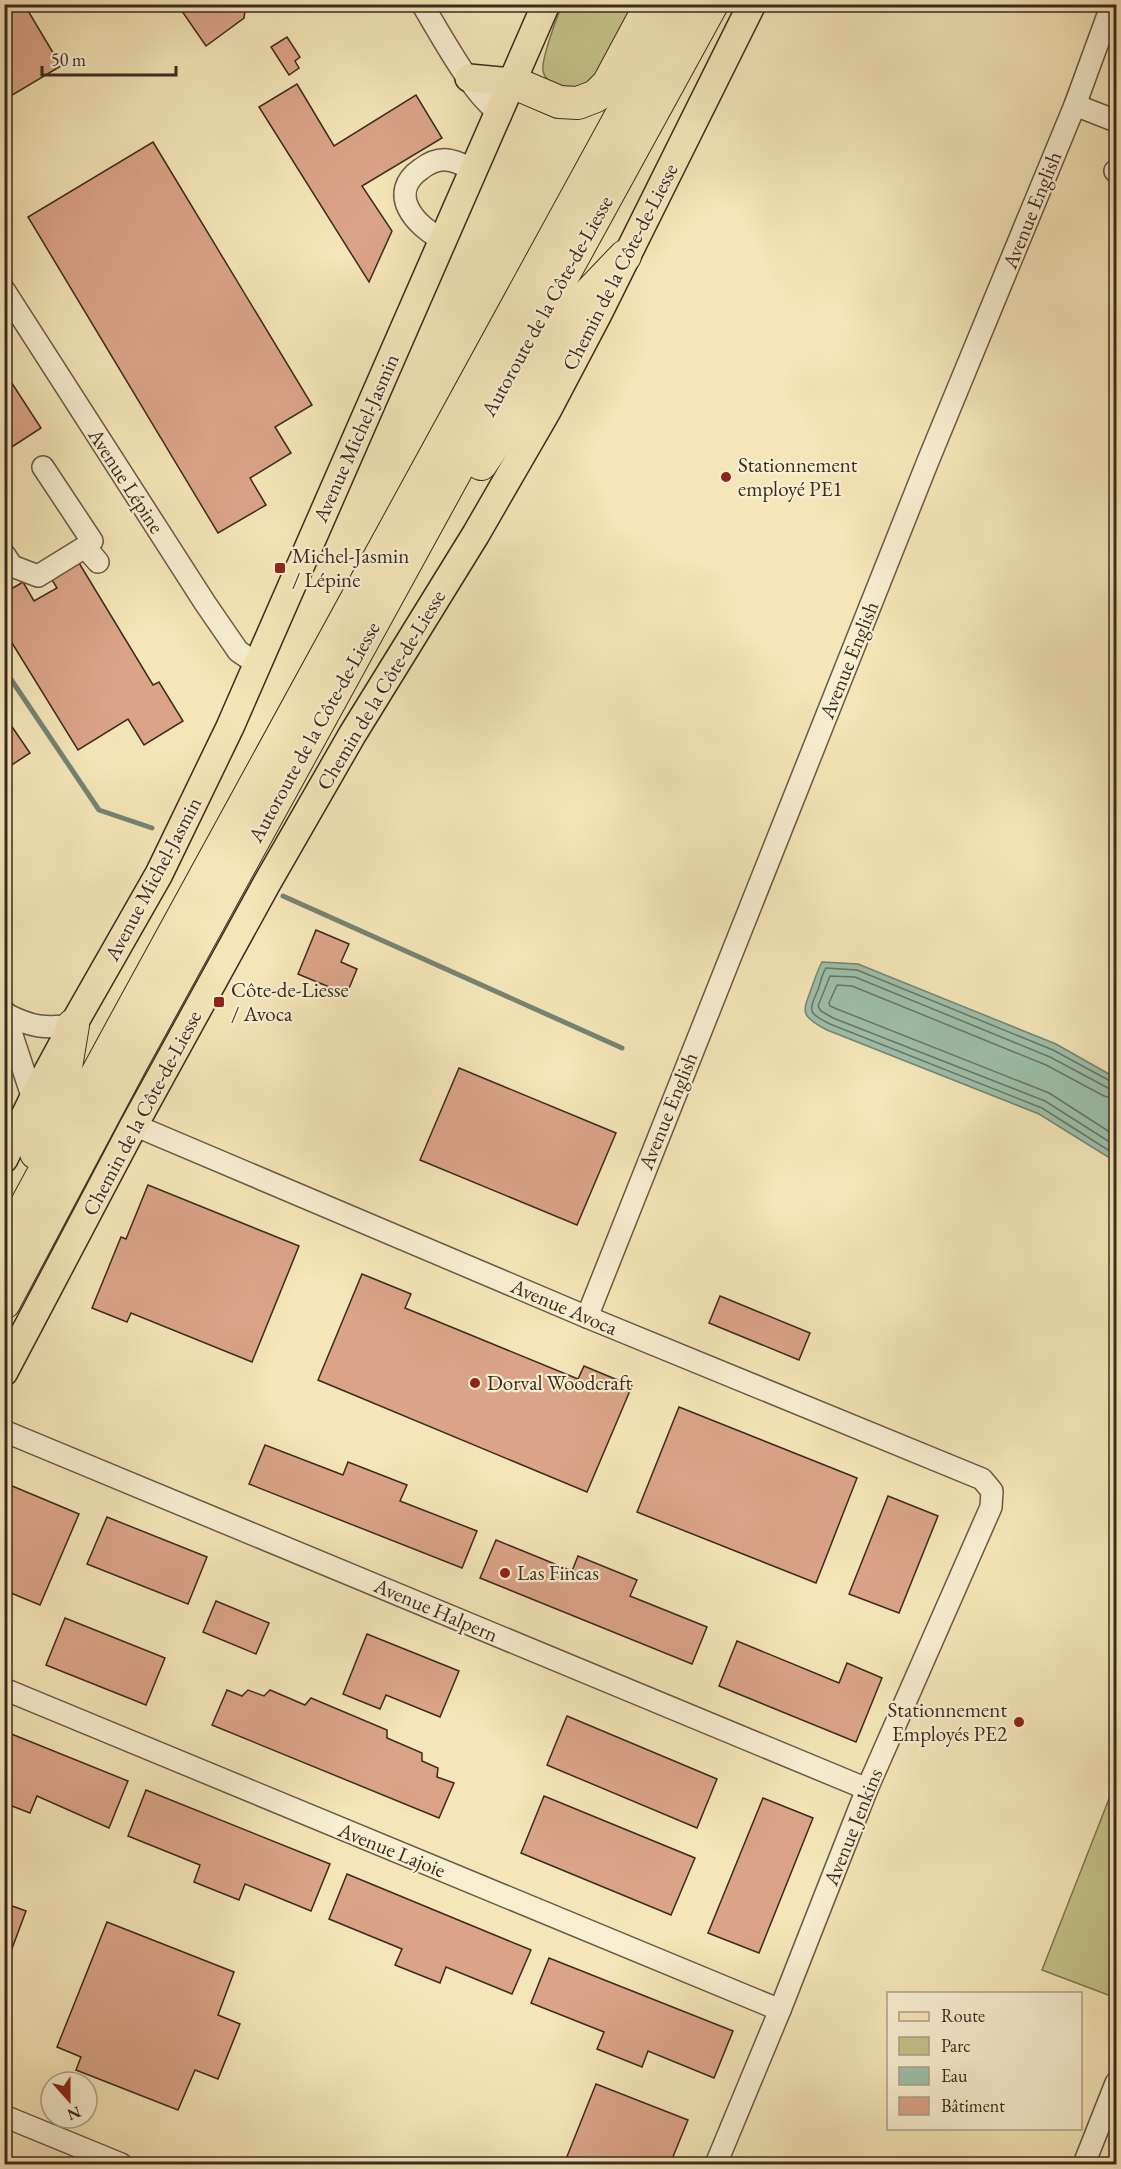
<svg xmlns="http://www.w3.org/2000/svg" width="1121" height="2169" viewBox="0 0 1121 2169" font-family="'EB Garamond',serif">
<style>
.green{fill:#c3c38a;stroke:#7f7654;stroke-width:1.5}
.water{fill:#9cc0ac;stroke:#758473;stroke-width:1.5}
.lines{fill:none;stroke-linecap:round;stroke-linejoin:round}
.shore{stroke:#6c7565;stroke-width:1.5}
.stream{stroke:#758473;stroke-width:5}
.building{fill:#dba488;stroke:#3b2a1e;stroke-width:1.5}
.minor-casing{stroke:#695944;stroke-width:24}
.major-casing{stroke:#3b2a1e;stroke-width:30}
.highway-casing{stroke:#3b2a1e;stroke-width:34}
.minor{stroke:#f8efd1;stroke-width:21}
.major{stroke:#f4e6b8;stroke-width:27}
.highway{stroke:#f4e6b8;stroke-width:32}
.poi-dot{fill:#8f2418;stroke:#f8efd1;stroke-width:2}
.labels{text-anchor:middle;stroke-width:4.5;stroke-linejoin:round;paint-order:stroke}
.street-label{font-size:21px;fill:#3b2a1e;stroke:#f8efd1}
.poi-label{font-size:21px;fill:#3b2a1e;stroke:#f8efd1;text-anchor:start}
</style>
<rect width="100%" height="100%" fill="#f4e6b8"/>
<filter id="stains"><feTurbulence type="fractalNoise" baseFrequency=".00333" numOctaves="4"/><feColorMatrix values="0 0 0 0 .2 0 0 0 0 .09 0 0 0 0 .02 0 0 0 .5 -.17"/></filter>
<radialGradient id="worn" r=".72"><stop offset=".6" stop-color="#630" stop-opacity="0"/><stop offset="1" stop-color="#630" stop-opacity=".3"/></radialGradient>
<g class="green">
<path d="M562,5H639C627,25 608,70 590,82C582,88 572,89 563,87C555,85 545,81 543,71C541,59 557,17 562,5Z"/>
<polygon points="1116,1781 1116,1998 1042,1970"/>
</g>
<path class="water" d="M822,962L858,964L1056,1044L1116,1078V1162L1039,1114L827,1030C798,1015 803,1012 813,984C816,976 818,969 822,962Z"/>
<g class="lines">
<g class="shore">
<path d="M1116,1082H1112L1053,1050L857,970L826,968C822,974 821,980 819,987C810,1010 805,1012 830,1024L1042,1108L1116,1155"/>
<polyline points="1116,1090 1108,1088 1050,1057 855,977 830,976 818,1006 821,1011 833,1018 1045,1101 1116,1146"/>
<polyline points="1116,1099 1104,1096 1046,1065 852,986 837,985 829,1003 830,1006 837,1009 1049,1093 1116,1136"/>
</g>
<g class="stream">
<polyline points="4,669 99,810 152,828"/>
<polyline points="283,896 622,1048"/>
</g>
</g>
<g class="building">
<polygon points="15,4 24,4 61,66 4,100 4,11"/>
<polygon points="177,4 246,4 244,18 206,46"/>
<polygon points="287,37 300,57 295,61 299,68 289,75 271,47"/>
<polygon points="297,84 334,146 416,95 442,138 362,186 392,231 369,282 259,107"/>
<polygon points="153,142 312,405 275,427 291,453 250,478 266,505 218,533 28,217"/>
<polygon points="4,371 41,428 4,452"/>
<polygon points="76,558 153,685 159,682 183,721 144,745 128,719 78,750 4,630 4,593 23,582 34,601 57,588 49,575"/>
<polygon points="4,715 30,753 4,770"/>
<polygon points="316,930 349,944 341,962 357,969 345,998 327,991 329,987 298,974"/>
<polygon points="459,1068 616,1133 577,1225 420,1160"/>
<polygon points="148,1185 299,1246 252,1362 131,1313 127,1322 92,1308 121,1237 126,1239"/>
<polygon points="362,1274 411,1294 405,1308 578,1379 584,1366 632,1386 587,1492 318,1380"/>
<polygon points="720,1296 810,1333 799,1360 709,1323"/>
<polygon points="679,1407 857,1478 816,1583 637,1512"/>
<polygon points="265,1445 343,1475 348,1462 407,1485 400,1501 477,1531 462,1568 249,1484"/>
<polygon points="5,1483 79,1514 40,1605 11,1593 4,1609"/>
<polygon points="888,1496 938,1516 899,1613 849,1594"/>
<polygon points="107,1517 207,1557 188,1604 87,1564"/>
<polygon points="496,1540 572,1571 578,1556 637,1580 630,1596 707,1627 692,1664 480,1578"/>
<polygon points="216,1601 269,1623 256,1654 203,1632"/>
<polygon points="65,1618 165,1658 146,1705 46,1665"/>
<polygon points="367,1634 459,1671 440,1717 386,1695 380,1709 343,1694"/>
<polygon points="737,1641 839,1683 847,1663 882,1678 856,1742 719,1686"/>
<polygon points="227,1690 242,1696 248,1690 264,1696 270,1690 305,1705 311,1698 387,1730 387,1738 422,1753 422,1761 438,1768 437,1777 454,1783 439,1818 212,1725"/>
<polygon points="567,1716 717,1779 697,1828 547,1765"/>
<polygon points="4,1731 128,1781 109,1828 37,1796 30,1813 4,1803 4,1795 8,1786 4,1784"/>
<polygon points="146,1790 330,1864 311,1911 245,1884 239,1900 194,1882 200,1865 128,1836"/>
<polygon points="544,1796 695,1858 671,1915 521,1853"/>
<polygon points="763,1798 813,1818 759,1953 708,1933"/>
<polygon points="347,1874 531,1950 512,1994 446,1967 440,1983 395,1965 402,1949 329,1919"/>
<polygon points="4,1903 26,1911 4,1970"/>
<polygon points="107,1922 234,1972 218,2015 240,2024 218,2079 195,2070 178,2110 76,2070 81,2057 57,2047"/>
<polygon points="549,1958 733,2031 714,2078 648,2051 642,2067 597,2049 604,2032 531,2003"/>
<polygon points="596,2084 688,2120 670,2164 578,2164 566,2159"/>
</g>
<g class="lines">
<g class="minor-casing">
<g id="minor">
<path d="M422,4C438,30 475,99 499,112"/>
<polyline points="1075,105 1116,121"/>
<polyline points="1115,171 1116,172"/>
<path d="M443,240C415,226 386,193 421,169C429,163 437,159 447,160C457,161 465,166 474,170"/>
<polyline points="4,290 205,603 238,651 257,664"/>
<polyline points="43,467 92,541 85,547"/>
<polyline points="4,554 12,566 38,576 85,547 98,562"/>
<polyline points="4,1011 33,1099"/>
<path d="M6,1014C31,1027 45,1029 73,1025"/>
<polyline points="134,1125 587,1317 982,1479 992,1491 991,1507 867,1789 780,2010 716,2164"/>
<polyline points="587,1317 928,461 1075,105 1112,4"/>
<polyline points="4,1431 867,1789"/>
<polyline points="4,1689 780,2010"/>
<polyline points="4,2116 121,2164"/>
<polyline points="1084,2164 1116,2083"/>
</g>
</g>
<g class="major-casing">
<g id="major">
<polyline points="469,78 512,82"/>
<polyline points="4,1159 33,1099 73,1025 159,874 230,727 546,4"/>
<polyline points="4,1372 134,1125 267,883 352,735 476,534 547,411 598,314 752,4"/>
</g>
</g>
<g class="highway-casing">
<g id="highway">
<polyline points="512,82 559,102 578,103 596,96 608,84 651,4"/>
<polyline points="481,464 542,373 582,301 625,256"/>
<polyline points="36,1153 63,1085 73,1025"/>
<polyline points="4,1246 111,1048 682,4"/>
<polyline points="4,1303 131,1064 712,4"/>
</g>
</g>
<use href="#minor" class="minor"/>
<use href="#major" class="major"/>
<use href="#highway" class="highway"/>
</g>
<g class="poi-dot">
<circle cx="726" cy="477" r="6"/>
<rect x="274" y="562" width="12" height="12" rx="3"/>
<rect x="213" y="996" width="12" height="12" rx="3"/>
<circle cx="475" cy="1383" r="6"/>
<circle cx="505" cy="1573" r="6"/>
<circle cx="1019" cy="1722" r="6"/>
</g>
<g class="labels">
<g class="street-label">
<text transform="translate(1032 210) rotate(-68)" y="7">Avenue English</text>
<text transform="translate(620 267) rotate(-63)" y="7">Chemin de la Côte-de-Liesse</text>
<text transform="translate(547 306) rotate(-61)" y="7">Autoroute de la Côte-de-Liesse</text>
<text transform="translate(356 438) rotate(-66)" y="7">Avenue Michel-Jasmin</text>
<text transform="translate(126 481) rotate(57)" y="7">Avenue Lépine</text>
<text transform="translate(849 660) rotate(-68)" y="7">Avenue English</text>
<text transform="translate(381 690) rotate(-59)" y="7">Chemin de la Côte-de-Liesse</text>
<text transform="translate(314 732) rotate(-61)" y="7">Autoroute de la Côte-de-Liesse</text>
<text transform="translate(153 879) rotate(-62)" y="7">Avenue Michel-Jasmin</text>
<text transform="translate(668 1111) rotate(-68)" y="7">Avenue English</text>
<text transform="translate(142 1113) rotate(-62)" y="7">Chemin de la Côte-de-Liesse</text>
<text transform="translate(564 1307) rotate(23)" y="7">Avenue Avoca</text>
<text transform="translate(436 1610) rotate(23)" y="7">Avenue Halpern</text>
<text transform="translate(853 1827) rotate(-68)" y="7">Avenue Jenkins</text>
<text transform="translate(392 1850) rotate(22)" y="7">Avenue Lajoie</text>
</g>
<g class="poi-label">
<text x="738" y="472">Stationnement<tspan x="738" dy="24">employé PE1</tspan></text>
<text x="292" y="563">Michel-Jasmin<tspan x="292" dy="24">/ Lépine</tspan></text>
<text x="231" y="997">Côte-de-Liesse<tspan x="231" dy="24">/ Avoca</tspan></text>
<text x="487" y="1390">Dorval Woodcraft</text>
<text x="517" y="1580">Las Fincas</text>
<text x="1007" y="1717" text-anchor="end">Stationnement<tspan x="1007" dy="24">Employés PE2</tspan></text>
</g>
</g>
<rect width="1121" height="2169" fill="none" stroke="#f4e6b8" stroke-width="24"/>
<rect x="6" y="6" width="1109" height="2157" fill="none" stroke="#3b2a1e" stroke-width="3"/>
<rect x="12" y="12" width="1097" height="2145" fill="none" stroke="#3b2a1e" stroke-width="1.5"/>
<rect x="887" y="1992" width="195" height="138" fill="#f8efd1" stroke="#aca089" stroke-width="1.5"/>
<rect x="899" y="2012" width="30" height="9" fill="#f4e6b8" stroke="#aca089" stroke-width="1.5"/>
<text x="941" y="2022" font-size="18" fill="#3b2a1e">Route</text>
<rect x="899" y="2037" width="30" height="18" fill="#c3c38a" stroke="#aca089" stroke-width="1.5"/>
<text x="941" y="2052" font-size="18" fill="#3b2a1e">Parc</text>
<rect x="899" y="2067" width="30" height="18" fill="#9cc0ac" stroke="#aca089" stroke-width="1.5"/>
<text x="941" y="2082" font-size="18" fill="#3b2a1e">Eau</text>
<rect x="899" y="2097" width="30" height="18" fill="#dba488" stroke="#aca089" stroke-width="1.5"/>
<text x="941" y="2112" font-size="18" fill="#3b2a1e">Bâtiment</text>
<g transform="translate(69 2100) rotate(159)"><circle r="28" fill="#f8efd1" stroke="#aca089" stroke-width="1.5"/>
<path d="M0-4.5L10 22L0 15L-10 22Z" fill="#8f2418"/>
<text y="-9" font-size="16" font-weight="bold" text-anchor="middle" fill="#3b2a1e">N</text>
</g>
<path d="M42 66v9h134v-9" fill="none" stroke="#3b2a1e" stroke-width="3"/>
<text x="51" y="66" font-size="18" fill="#3b2a1e" stroke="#f8efd1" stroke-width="4.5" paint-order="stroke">50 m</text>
<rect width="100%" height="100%" filter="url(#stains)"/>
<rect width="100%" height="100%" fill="url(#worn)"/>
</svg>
